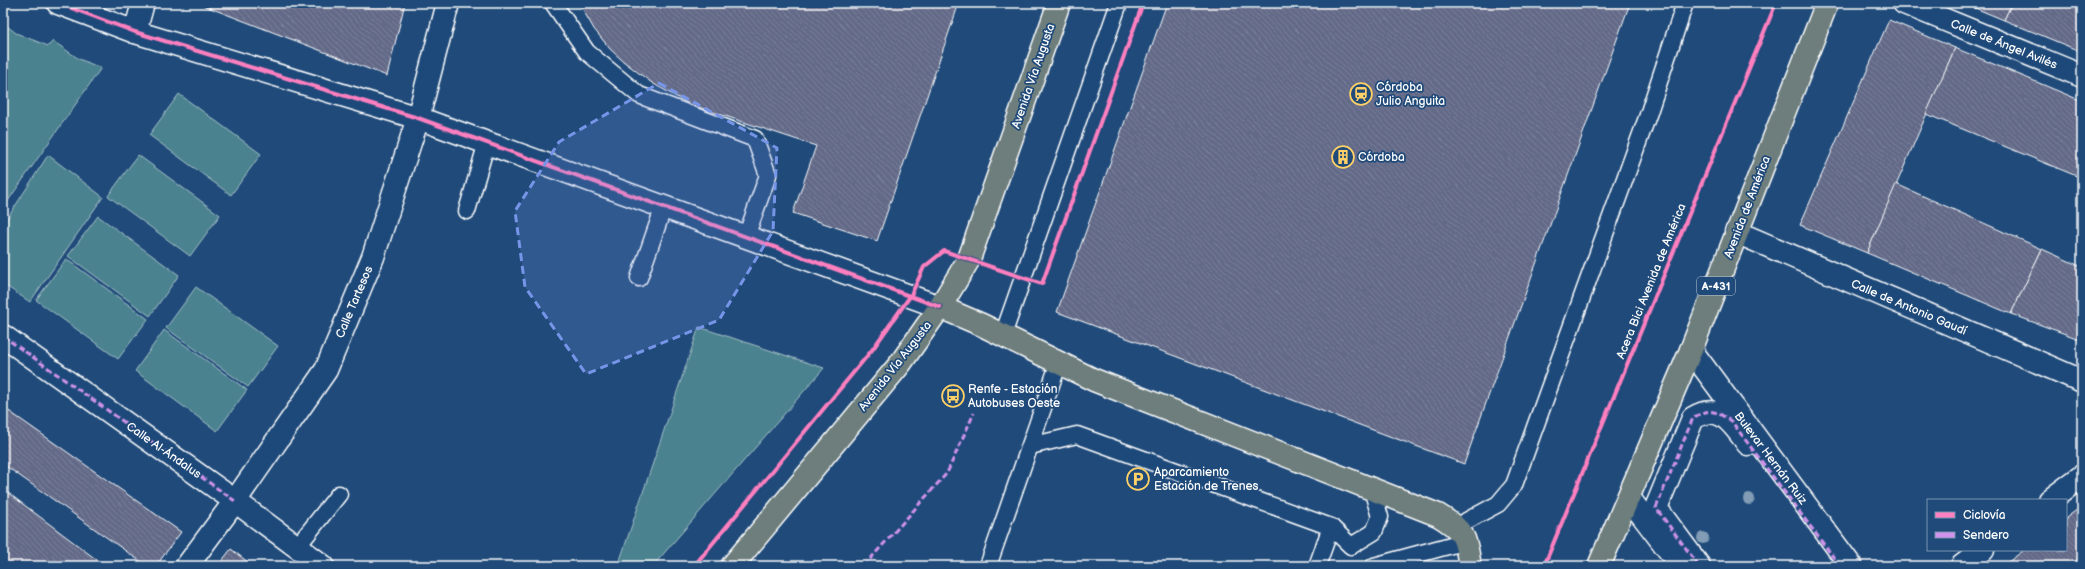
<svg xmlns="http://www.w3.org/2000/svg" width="2085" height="569" viewBox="0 0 2085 569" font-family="'Balsamiq Sans',sans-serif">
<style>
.green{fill:#4c828f;stroke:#a6c0c7}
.building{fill:url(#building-back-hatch);stroke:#fff}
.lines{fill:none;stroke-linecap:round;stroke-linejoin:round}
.lane-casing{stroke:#fff;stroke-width:19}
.street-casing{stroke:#fff;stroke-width:25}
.secondary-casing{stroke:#fff;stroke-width:25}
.primary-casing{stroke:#fff;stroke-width:25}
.lane{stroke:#1f4a7a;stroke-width:16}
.street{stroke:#1f4a7a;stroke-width:22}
.secondary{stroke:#1f4a7a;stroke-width:22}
.primary{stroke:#6d7e7c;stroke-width:22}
.quiet{stroke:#d193ec;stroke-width:3;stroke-dasharray:6 3;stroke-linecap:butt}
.cycleway-casing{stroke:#1f4a7a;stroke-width:6}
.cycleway{stroke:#ff80c0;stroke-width:4}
.tree{fill:#819cb4}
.marked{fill:#7795e8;fill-opacity:0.2;stroke:#7795e8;stroke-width:3;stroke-dasharray:8 5;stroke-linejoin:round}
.labels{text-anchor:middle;stroke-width:3.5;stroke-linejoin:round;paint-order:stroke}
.shield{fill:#1f4a7a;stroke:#bcc9d7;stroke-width:1}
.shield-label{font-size:11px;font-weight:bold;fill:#fff}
.street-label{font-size:12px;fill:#fff;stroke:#1f4a7a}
.poi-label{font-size:12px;fill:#fff;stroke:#1f4a7a;text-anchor:start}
</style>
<defs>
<pattern id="building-back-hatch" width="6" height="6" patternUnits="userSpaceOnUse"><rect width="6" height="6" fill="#636a88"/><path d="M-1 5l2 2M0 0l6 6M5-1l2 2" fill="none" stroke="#7a809a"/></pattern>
</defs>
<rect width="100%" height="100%" fill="#1f4a7a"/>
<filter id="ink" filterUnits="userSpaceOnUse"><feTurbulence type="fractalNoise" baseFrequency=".025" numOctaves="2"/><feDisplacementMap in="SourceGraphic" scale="8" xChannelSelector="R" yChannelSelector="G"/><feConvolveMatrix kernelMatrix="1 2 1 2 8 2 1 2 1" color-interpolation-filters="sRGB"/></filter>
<g filter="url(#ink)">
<g class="green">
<polygon points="3,23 16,33 48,46 53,41 79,59 101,68 3,208"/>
<polygon points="179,94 261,154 231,195 149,135"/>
<polygon points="48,155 103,197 30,302 3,284 3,225"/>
<polygon points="138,155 220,215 190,256 108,196"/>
<polygon points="98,216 179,275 150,316 68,256"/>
<polygon points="66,259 148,319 118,359 36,300"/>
<polygon points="196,287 278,346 248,387 166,328"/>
<polygon points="699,327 824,368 653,566 618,566"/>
<polygon points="164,330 247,390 217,431 135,371"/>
</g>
<g class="building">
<polygon points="197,3 405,3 387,76"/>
<polygon points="579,3 959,3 877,241 793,213 816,146 689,104 652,83 623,61 610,49 594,29"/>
<polygon points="1167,3 1630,3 1464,464 1057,312"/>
<polygon points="1963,3 2012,3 2004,20"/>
<polygon points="2012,3 2082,3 2082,52 2004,20"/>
<polygon points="1889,20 1955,48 1867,253 1800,225"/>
<polygon points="1955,48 2082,101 2082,169 2079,177 1926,114"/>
<polygon points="1896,184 2042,249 2011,314 1867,253"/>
<polygon points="2042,249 2082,267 2082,340 2011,314"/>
<polygon points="3,407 181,532 156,566 147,566 3,464"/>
<polygon points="3,489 105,566 3,566"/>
<polygon points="2082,506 2082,556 2073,563 2075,566 2003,566 2024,550 2066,550 2066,518"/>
<polygon points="231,549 253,566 218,566"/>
</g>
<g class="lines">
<g class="lane-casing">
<g id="lane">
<polyline points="553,3 587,52 639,95 755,139 768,175 746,237"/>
<polyline points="467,211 487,142"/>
<polyline points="639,278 664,206"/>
<polyline points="1003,335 1119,3"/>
<polyline points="1030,446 1077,435 1331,527 1351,546 1374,532 1380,517 1372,489"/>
<polyline points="1457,526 1498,504 1514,485 1648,115 1685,3"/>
<polyline points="297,547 339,494"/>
<polyline points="988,566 1059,362"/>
<polyline points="1317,566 1331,527"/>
<polyline points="1374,566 1466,541"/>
</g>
</g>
<g class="street-casing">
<g id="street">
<polyline points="58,3 135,32 418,118 940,307"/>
<polyline points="1904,3 2082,76"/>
<polyline points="135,32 143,3"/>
<polyline points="1736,232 2082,381"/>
<polyline points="3,336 235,501 323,566"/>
<polyline points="2050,500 2082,476"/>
<polyline points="187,566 235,501 326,370 373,257 418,118 448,3"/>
<path d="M1699,566L1656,508L1693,418C1720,402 1732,423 1748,444"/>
<polyline points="1962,566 1983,550"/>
</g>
</g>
<g class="secondary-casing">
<g id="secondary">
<polyline points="1691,350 1851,566"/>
<polyline points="1629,498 1681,566"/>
</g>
</g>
<g class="primary-casing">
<g id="primary">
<path d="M940,307L982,325L1094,380L1438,515C1465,531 1465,536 1470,566"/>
<polyline points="732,566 900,364 940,307 969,259 1059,3"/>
<polyline points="1599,566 1691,350 1827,3"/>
</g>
</g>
<use href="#lane" class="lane"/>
<use href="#street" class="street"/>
<use href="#secondary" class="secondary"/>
<use href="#primary" class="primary"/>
<g class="quiet">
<polyline points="3,336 235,501"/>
<polyline points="864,566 947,473 974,413"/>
<path d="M1699,566L1656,508L1693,418C1710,407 1716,411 1732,422L1840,566"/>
</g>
<g class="cycleway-casing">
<g id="cycleway">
<polyline points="58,3 135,32 418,118 940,307"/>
<polyline points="694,566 872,350 911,295 924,267 944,251 1042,284 1143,3"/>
<polyline points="1544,566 1776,3"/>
</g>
</g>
<use href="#cycleway" class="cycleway"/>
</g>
<g class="tree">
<circle cx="1749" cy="499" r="6"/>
<circle cx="1703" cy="538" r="6"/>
</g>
</g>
<path class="marked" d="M659,83L777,148L773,231L719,320L586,374L525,287L515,211L559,142Z"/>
<defs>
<g id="station-ring" transform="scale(1.15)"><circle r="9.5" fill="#1f4a7a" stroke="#ffd166" stroke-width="1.5"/><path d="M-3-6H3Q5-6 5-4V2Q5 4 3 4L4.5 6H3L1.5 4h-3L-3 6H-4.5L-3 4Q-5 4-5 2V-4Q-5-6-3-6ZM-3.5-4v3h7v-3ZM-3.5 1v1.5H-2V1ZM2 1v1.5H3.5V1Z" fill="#ffd166"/></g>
<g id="building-ring" transform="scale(1.15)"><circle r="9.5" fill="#1f4a7a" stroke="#ffd166" stroke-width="1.5"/><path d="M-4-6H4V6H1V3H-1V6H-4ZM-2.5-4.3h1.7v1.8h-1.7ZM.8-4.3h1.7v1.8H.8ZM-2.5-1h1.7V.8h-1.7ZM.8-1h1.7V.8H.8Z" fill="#ffd166"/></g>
<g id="bus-ring" transform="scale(1.15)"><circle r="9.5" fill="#1f4a7a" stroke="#ffd166" stroke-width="1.5"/><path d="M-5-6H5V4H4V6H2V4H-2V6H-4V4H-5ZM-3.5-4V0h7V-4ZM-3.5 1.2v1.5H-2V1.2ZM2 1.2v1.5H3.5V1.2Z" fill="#ffd166"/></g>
<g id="parking-ring" transform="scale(1.15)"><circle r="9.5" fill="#1f4a7a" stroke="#ffd166" stroke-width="1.5"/><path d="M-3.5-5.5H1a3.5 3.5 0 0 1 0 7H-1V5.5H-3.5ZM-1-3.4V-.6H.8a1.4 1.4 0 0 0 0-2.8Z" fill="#ffd166"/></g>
</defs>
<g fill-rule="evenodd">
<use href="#station-ring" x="1361" y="94"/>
<use href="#building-ring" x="1343" y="157"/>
<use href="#bus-ring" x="953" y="396"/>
<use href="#parking-ring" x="1138" y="479"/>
</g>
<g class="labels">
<rect class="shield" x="1697" y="277" width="38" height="18" rx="3"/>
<g class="shield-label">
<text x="1716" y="290">A-431</text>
</g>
<g class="street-label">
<text transform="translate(2004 44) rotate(22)" y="4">Calle de Ángel Avilés</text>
<text transform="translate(1033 76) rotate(-71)" y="4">Avenida Vía Augusta</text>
<text transform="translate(1747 207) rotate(-69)" y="4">Avenida de América</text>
<text transform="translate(1651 281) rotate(-68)" y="4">Acera Bici Avenida de América</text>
<text transform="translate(354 302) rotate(-67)" y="4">Calle Tartesos</text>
<text transform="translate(1909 307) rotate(23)" y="4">Calle de Antonio Gaudí</text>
<text transform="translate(895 366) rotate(-52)" y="4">Avenida Vía Augusta</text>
<text transform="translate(164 450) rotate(35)" y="4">Calle Al-Ándalus</text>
<text transform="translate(1771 458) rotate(53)" y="4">Bulevar Hernán Ruiz</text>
</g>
<g class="poi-label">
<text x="1376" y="91">Córdoba<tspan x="1376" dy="14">Julio Anguita</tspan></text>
<text x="1358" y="161">Córdoba</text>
<text x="968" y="393">Renfe - Estación<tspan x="968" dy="14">Autobuses Oeste</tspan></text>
<text x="1154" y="476">Aparcamiento<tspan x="1154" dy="14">Estación de Trenes</tspan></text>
</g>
</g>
<rect width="2085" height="569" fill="none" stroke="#1f4a7a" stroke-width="16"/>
<rect x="8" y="8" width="2069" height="553" fill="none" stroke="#fff" stroke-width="1.5" filter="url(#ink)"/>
<rect x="1927" y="499" width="140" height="52" fill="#1f4a7a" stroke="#7992af"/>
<rect x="1935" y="512" width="20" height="6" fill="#ff80c0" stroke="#7992af"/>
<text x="1963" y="519" font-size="12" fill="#ffffff">Ciclovía</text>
<rect x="1935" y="532" width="20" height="6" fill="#d193ec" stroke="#7992af"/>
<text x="1963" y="539" font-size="12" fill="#ffffff">Sendero</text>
</svg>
